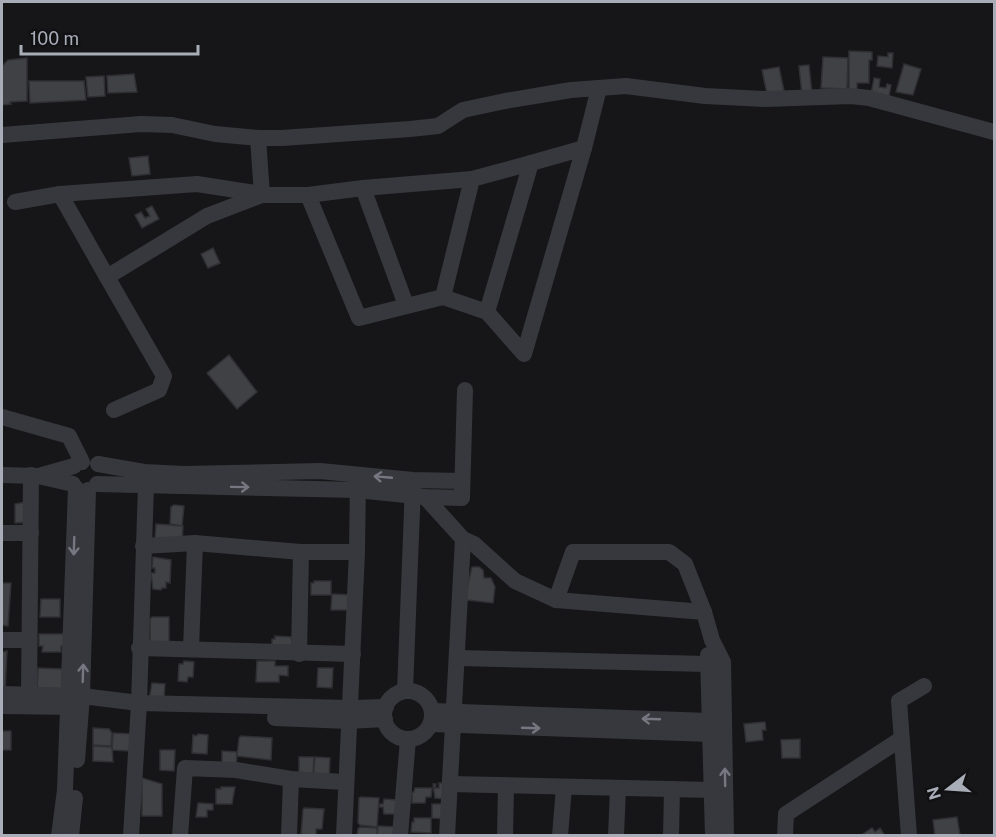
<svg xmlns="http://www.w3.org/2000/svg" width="996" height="837" viewBox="0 0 996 837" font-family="'Public Sans',sans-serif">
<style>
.building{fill:#404145;stroke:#303034;stroke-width:1.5}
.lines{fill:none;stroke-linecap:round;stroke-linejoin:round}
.minor{stroke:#37383d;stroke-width:16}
.oneway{stroke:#757881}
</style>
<rect width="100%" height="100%" fill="#161618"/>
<g class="building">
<polygon points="849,51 872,52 872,60 869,60 869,83 857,83 857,90 849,89"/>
<polygon points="888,53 893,53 892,68 877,66 878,56 888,57"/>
<polygon points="823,57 848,58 847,89 821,88"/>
<polygon points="27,58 27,101 10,102 11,104 2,105 2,66 8,60"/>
<polygon points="904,64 921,69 913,95 896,92"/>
<polygon points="809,65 812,94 802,95 799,66"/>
<polygon points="779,67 784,91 767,94 762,70"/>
<polygon points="134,74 137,92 108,93 107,76"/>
<polygon points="104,76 105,96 88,97 86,77"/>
<polygon points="874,78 880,79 879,87 886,88 887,84 891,85 889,97 871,94"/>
<polygon points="29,81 84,81 86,100 30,103"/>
<polygon points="148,156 150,174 132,176 129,158"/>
<polygon points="152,206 159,219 142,228 135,215 141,212 145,218 150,216 146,209"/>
<polygon points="213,248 220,263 208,268 201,254"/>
<polygon points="229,355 257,392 237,409 207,373"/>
<polygon points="31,501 31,522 15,523 15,504"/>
<polygon points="174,505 184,506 182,526 170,524 171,507"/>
<polygon points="156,524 183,526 182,542 155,539"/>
<polygon points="153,557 171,560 170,583 166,582 166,588 162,588 161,590 153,589 151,573 155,573 155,568 152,568"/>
<polygon points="472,567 479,567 483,570 484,578 491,578 495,587 493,603 467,600 465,596"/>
<polygon points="314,581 331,581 331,595 311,595 311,583 314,583"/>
<polygon points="2,583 11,583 8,626 2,625"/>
<polygon points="332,594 352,595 350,610 331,610"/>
<polygon points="41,599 60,599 60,617 40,617"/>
<polygon points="152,617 169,617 169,645 150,643 150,619"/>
<polygon points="39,634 64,634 64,646 61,646 61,652 42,652 43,646 39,646"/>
<polygon points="275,636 291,637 294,652 272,648 272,639 275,639"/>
<polygon points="7,651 5,691 2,691 2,652"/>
<polygon points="184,661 194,662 193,677 188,677 187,682 178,681 179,664 183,664"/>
<polygon points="257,661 275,661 275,666 288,666 288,676 279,675 279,682 256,682"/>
<polygon points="38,668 62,669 63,693 37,692"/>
<polygon points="318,668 333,668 332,688 317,687"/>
<polygon points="152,683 165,684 164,700 149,700"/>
<polygon points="765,722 766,730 762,730 763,740 746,742 744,724"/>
<polygon points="93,728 109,729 112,733 111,746 93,745"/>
<rect x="2" y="731" width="9" height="19"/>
<polygon points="113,733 131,734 130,751 112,750"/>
<polygon points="198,734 208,735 207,754 192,753 193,735 197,736"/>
<polygon points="241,736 272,738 271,760 237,756 239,738"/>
<polygon points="800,739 800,758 782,758 781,740"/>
<polygon points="93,746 112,747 113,762 93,761"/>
<polygon points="160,750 175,750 174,771 160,770"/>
<polygon points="222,751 237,752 236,768 222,767"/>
<polygon points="299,757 314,757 313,777 299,775"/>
<polygon points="315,757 330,758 329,777 313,778"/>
<polygon points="142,778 162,784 162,816 142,816"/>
<polygon points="439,783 449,783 448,799 435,798 433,784 436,784 435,788 439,788"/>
<polygon points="221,787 235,787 232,804 216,804 216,789 221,789"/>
<polygon points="415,788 432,788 431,797 426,797 425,803 412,803 412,792 414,792"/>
<polygon points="361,797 379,798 377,827 360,825 358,823 359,798"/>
<polygon points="384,799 397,800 398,814 384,814 383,807 380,807 379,804 383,804"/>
<polygon points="198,803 213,804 213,810 207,810 207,817 196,817"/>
<polygon points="432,804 448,804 447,819 432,818"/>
<polygon points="304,808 324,809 322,829 316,829 316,836 301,834 303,810"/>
<polygon points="957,817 960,835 935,836 933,820"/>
<polygon points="414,818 431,818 431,833 411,832 412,822 414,822"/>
<polygon points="378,826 397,827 397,836 377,836"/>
<polygon points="360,827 377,828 377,836 357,836 358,829"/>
<polygon points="872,828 875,832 880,828 885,836 864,836 863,834"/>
</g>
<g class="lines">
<g class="minor">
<polyline points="2,135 141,124 172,125 215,134 258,138 282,138 410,129 438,126 463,110 505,101 571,90 626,86 705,96 766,99 851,96 869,98 994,132"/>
<polyline points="258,138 262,195 308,195 359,318 443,297 487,312 524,354 584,148 599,88"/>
<polyline points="60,194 197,184 261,194"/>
<polyline points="308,195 363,188"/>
<polyline points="15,202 60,194 107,277"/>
<polyline points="443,297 472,179 531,163"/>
<polyline points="406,305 363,188 472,179"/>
<polyline points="487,312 531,163 584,148"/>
<polyline points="114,410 159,390 164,376 107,277 207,216 262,195"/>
<polyline points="2,417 69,436 82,462"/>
<polyline points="98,464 144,472 184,474 320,471 413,480 462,481"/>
<polyline points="2,475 38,476 73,484"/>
<polyline points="42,475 74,466"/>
<polyline points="97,484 357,490 425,497 462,498 465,390"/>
<polyline points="425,497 463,539 474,544 515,581 556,600 704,612"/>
<polyline points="2,533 31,533"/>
<polyline points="143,546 195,543 301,552 357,552"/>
<polyline points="556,600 573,552 669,552 685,564 704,612 712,640 723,662 726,836"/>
<polyline points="2,640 29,640"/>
<polyline points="139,648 353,654"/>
<polyline points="191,649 195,543"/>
<polyline points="299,654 301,552"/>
<polyline points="708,655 713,836"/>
<polyline points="457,658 708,664"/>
<polyline points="405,691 413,485"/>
<circle cx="408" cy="715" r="24"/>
<polyline points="2,694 82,696 139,703 350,708 386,707"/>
<polyline points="29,695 31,475"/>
<polyline points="2,706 73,707"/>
<polyline points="432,711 709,721"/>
<polyline points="275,718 348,721 385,719"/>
<polyline points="431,724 710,734"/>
<polyline points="77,760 82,696 88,490"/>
<polyline points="450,784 712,790"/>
<polyline points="59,836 65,790 76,488"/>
<polyline points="71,836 75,798"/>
<polyline points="131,836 139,703 146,485 145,476"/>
<polyline points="180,836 185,768 236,770 291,779 345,782"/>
<polyline points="289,836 291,779"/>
<polyline points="344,836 357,552 358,479"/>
<polyline points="400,836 408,739"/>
<polyline points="447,836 463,539"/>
<polyline points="505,836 506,786"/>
<polyline points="560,836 564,787"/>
<polyline points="616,836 618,788"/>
<polyline points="671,836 672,789"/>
<polyline points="785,836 786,814 901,739"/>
<polyline points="909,836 899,701 924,686"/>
</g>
</g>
<defs><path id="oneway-shaft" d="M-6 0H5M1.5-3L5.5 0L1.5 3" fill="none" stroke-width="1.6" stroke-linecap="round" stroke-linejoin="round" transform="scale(1.5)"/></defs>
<g class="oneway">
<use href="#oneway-shaft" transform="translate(383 477) rotate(-175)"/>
<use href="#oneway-shaft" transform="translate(240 487) rotate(1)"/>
<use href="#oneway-shaft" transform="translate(74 546) rotate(92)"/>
<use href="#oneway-shaft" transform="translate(83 673) rotate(-88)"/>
<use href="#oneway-shaft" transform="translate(651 719) rotate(-178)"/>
<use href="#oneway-shaft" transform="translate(531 728) rotate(2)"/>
<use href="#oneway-shaft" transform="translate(725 777) rotate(-91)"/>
</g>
<rect width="996" height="837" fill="none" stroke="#a8adb8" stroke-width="6"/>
<g transform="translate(948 789) rotate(253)" stroke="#111113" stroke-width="4.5" paint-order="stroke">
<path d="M0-4.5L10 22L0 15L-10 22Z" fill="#a8adb8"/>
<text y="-9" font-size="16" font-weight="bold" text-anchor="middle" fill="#a8adb8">N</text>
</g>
<path d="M21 45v9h177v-9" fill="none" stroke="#a8adb8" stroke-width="3"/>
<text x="30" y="45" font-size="18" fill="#a8adb8" stroke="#111113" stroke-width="4.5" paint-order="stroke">100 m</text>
</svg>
